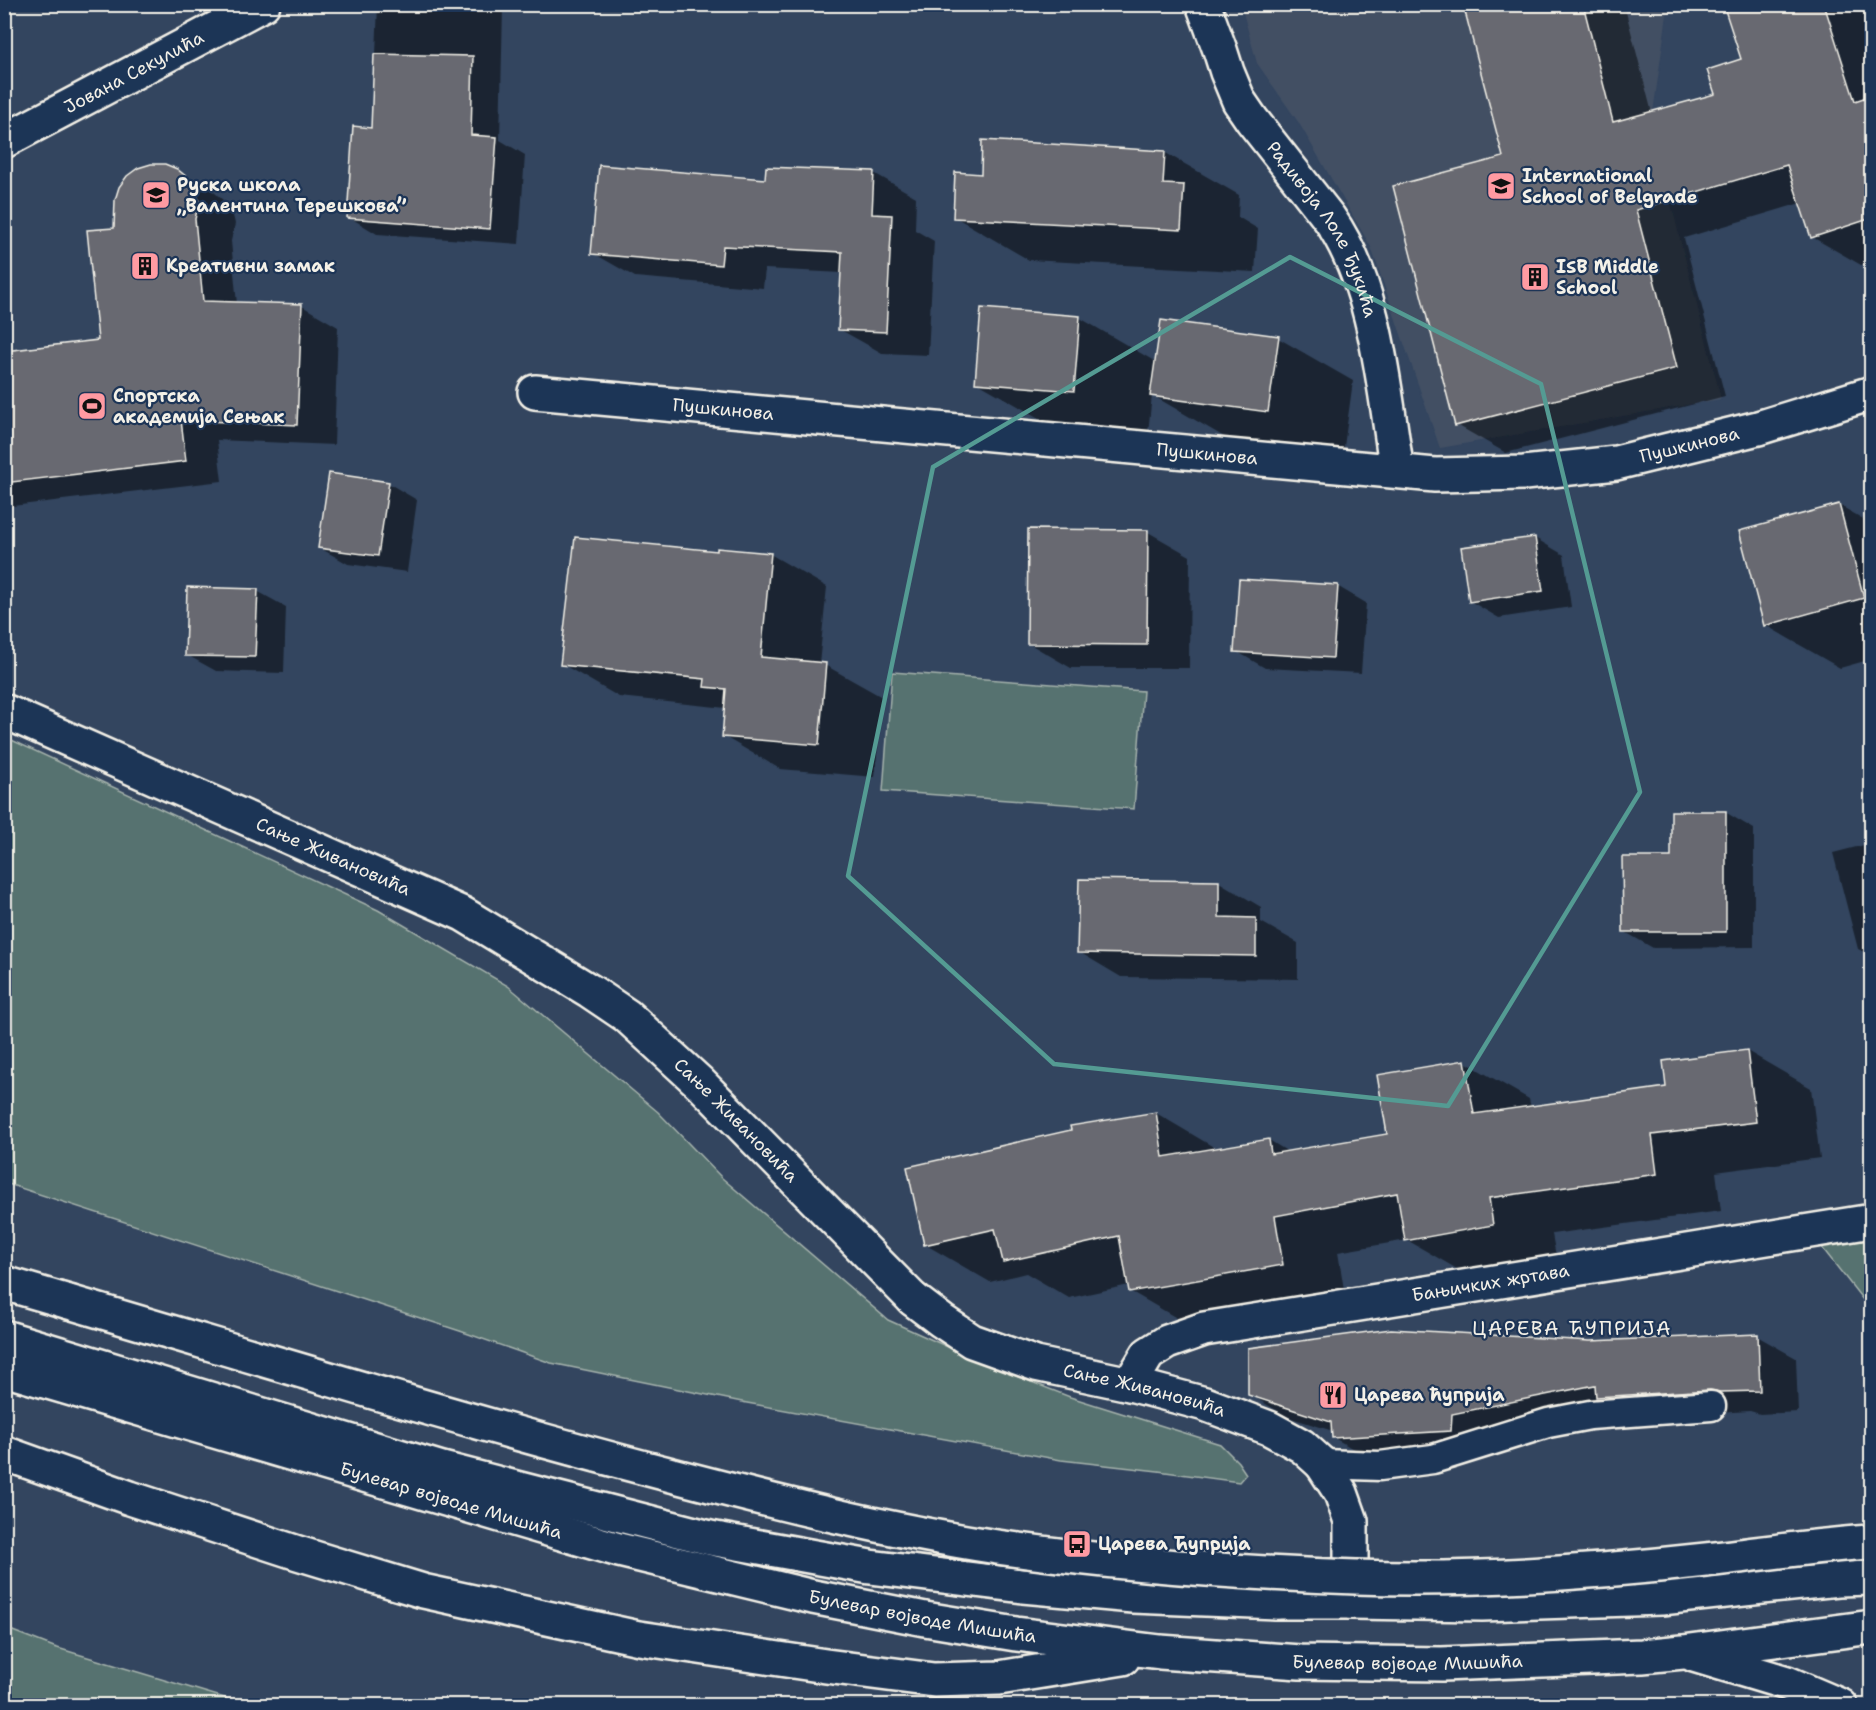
<svg xmlns="http://www.w3.org/2000/svg" width="1876" height="1710" viewBox="0 0 1876 1710" font-family="'Shantell Sans',sans-serif">
<style>
.built{fill:#435064}
.green{fill:#56726f;stroke:#a5b2ac;stroke-width:1.5}
.shadow{fill:#0007}
.building{fill:#676971;stroke:#f4f1e8;stroke-width:1.5}
.lines{fill:none;stroke-linecap:round;stroke-linejoin:round}
.service-casing{stroke:#f4f1e8;stroke-width:33}
.minor-casing{stroke:#f4f1e8;stroke-width:38}
.tertiary-casing{stroke:#f4f1e8;stroke-width:38}
.secondary-casing{stroke:#f4f1e8;stroke-width:38}
.service{stroke:#1d3557;stroke-width:28}
.minor{stroke:#1d3557;stroke-width:33}
.tertiary{stroke:#1d3557;stroke-width:33}
.secondary{stroke:#1d3557;stroke-width:33}
.secondary-bridge-casing{stroke:#f4f1e8;stroke-width:38;stroke-linecap:butt}
.secondary-bridge{stroke:#1d3557;stroke-width:33}
.marked{fill:none;stroke:#549b93;stroke-width:4.5;stroke-linejoin:round}
.labels{text-anchor:middle;stroke-width:4.5;stroke-linejoin:round;paint-order:stroke}
.street-label{font-size:18px;fill:#f4f1e8;stroke:#1d3557}
.poi-label{font-size:18px;font-weight:bold;fill:#f4f1e8;stroke:#1d3557;text-anchor:start}
.neighbourhood-label{font-size:20px;letter-spacing:1.5px;fill:#f4f1e8;stroke:#1d3557}
</style>
<rect width="100%" height="100%" fill="#33455f"/>
<filter id="ink" filterUnits="userSpaceOnUse"><feTurbulence type="fractalNoise" baseFrequency=".0167" numOctaves="2"/><feDisplacementMap in="SourceGraphic" scale="12" xChannelSelector="R" yChannelSelector="G"/><feConvolveMatrix kernelMatrix="1 2 1 2 8 2 1 2 1" color-interpolation-filters="sRGB"/></filter>
<g filter="url(#ink)">
<polygon class="built" points="1241,5 1675,5 1667,14 1651,126 1721,399 1440,448 1371,247 1299,123 1257,63"/>
<g class="green">
<polygon points="892,672 1143,691 1134,809 883,791"/>
<polygon points="5,737 378,910 508,986 658,1112 722,1178 888,1320 988,1365 1070,1397 1220,1444 1238,1462 1246,1474 1239,1482 1158,1471 1061,1460 747,1403 551,1363 460,1331 5,1183"/>
<polygon points="1871,1237 1871,1310 1820,1245"/>
<polygon points="5,1628 54,1647 248,1705 5,1705"/>
</g>
<g class="shadow">
<polygon points="378,4 543,4 503,8 500,140 525,155 519,244 377,234 349,217 373,129"/>
<polygon points="1303,4 1349,4 1317,13"/>
<polygon points="1465,4 1624,4 1652,113 1717,95 1743,60 1725,4 1865,4 1872,25 1872,262 1861,265 1812,237 1801,203 1684,238 1725,396 1506,453 1457,425 1504,158"/>
<polygon points="1164,152 1239,195 1238,217 1258,229 1255,272 1029,260 955,217 982,175"/>
<polygon points="177,171 214,192 224,201 232,211 235,224 231,241 237,304 302,306 338,327 334,445 217,440 222,481 4,507 4,353 100,342 116,229"/>
<polygon points="874,173 916,197 915,230 934,241 928,355 882,353 839,329 842,273 765,269 763,288 635,277 593,253 767,181"/>
<polygon points="983,309 1080,318 1156,362 1278,338 1353,381 1343,454 1226,438 1152,395 1148,433 1051,425 976,382"/>
<polygon points="388,483 417,500 407,572 348,564 320,548"/>
<polygon points="1839,505 1872,524 1872,659 1840,668 1765,625"/>
<polygon points="1148,532 1190,556 1189,668 1071,668 1028,643"/>
<polygon points="1535,538 1564,555 1571,607 1499,618 1470,601"/>
<polygon points="718,553 770,554 827,587 819,664 825,665 882,697 875,777 780,769 723,736 726,708 619,697 562,664"/>
<polygon points="1337,586 1366,603 1361,673 1265,668 1236,651"/>
<polygon points="257,591 286,607 284,673 216,671 187,655"/>
<polygon points="1725,812 1754,829 1754,947 1653,948 1625,932 1672,858"/>
<polygon points="1872,843 1872,956 1858,949 1833,853"/>
<polygon points="1219,882 1261,907 1261,922 1298,943 1298,979 1121,977 1079,952"/>
<polygon points="1747,1051 1811,1088 1820,1158 1716,1172 1721,1211 1552,1234 1557,1262 1471,1277 1407,1240 1338,1252 1346,1302 1194,1328 1130,1291 1129,1285 1069,1298 1026,1273 990,1282 926,1245 1156,1113 1217,1149 1269,1140 1290,1153 1389,1135 1465,1062 1529,1099 1531,1108 1668,1088"/>
<polygon points="1757,1336 1796,1358 1798,1412 1760,1414 1750,1411 1636,1418 1373,1460 1334,1438 1333,1431 1288,1417 1249,1394 1590,1342"/>
</g>
<g class="building">
<polygon points="1463,4 1583,4 1613,122 1715,94 1707,70 1741,59 1723,4 1824,4 1855,101 1872,95 1872,218 1811,238 1787,165 1636,210 1677,368 1455,426 1393,186 1503,157"/>
<polygon points="374,54 473,56 471,135 497,137 490,229 347,218 353,126 371,128"/>
<polygon points="982,140 1165,151 1163,184 1184,185 1181,230 953,218 955,172 981,174"/>
<polygon points="151,164 165,164 177,169 188,178 195,189 199,202 195,219 203,301 302,304 297,425 181,420 186,461 4,483 4,351 98,340 87,230 114,228 115,200 119,187 127,176 138,168"/>
<polygon points="599,165 765,179 766,167 874,171 872,214 892,215 886,332 838,330 842,252 723,246 721,265 591,254"/>
<polygon points="981,308 1080,316 1074,391 975,383"/>
<polygon points="1161,320 1279,336 1268,412 1150,396"/>
<polygon points="329,473 389,482 378,556 318,548"/>
<polygon points="1839,504 1864,598 1764,626 1739,531"/>
<polygon points="1028,529 1148,530 1147,645 1027,644"/>
<polygon points="575,537 717,551 717,548 771,553 761,657 826,663 819,745 722,737 726,689 704,687 705,679 560,665"/>
<polygon points="1535,537 1543,591 1469,602 1461,547"/>
<polygon points="1239,579 1338,585 1333,658 1234,652"/>
<polygon points="187,587 258,589 255,657 185,656"/>
<polygon points="1671,811 1726,811 1726,932 1623,932 1622,857 1671,857"/>
<polygon points="1079,879 1219,881 1219,917 1256,918 1256,956 1077,953"/>
<polygon points="1747,1050 1756,1122 1652,1135 1657,1174 1489,1198 1493,1225 1405,1241 1397,1193 1275,1216 1283,1265 1129,1292 1119,1236 1003,1262 995,1229 924,1245 907,1167 1071,1130 1070,1126 1156,1112 1163,1157 1269,1139 1271,1154 1387,1134 1377,1075 1465,1060 1474,1114 1666,1087 1663,1061"/>
<polygon points="1391,1329 1590,1341 1758,1334 1760,1391 1720,1392 1710,1390 1596,1397 1595,1385 1452,1414 1451,1431 1332,1438 1331,1422 1248,1395 1248,1348"/>
</g>
<g class="lines">
<g class="service-casing">
<polyline id="service" points="1322,1464 1380,1466 1433,1459 1548,1423 1590,1415 1711,1406"/>
</g>
<g class="minor-casing">
<g id="minor">
<path id="s1" d="M1203,4L1220,50L1227,72L1239,101L1252,120L1329,218C1377,286 1384,390 1397,471"/>
<path id="s2" d="M4,141L263,4"/>
<path id="s3" d="M535,392L1435,475L1524,473L1616,463L1758,428L1872,393"/>
<path id="s4" d="M913,1299L942,1321L972,1341L1036,1364L1130,1384L1205,1404L1269,1428L1302,1446L1322,1464"/>
<path id="s5" d="M1130,1384L1148,1354L1167,1342L1204,1329L1872,1221"/>
<polyline points="1277,1602 1351,1602"/>
</g>
</g>
<g class="tertiary-casing">
<g id="tertiary">
<path id="s6" d="M4,711L463,914L590,991L627,1016L700,1083L913,1299"/>
<polyline points="1322,1464 1341,1493 1351,1521 1351,1602"/>
</g>
</g>
<g class="secondary-casing">
<g id="secondary">
<polyline points="4,1283 69,1302"/>
<polyline points="4,1337 442,1469 710,1538 870,1567 1023,1586 1133,1596 1277,1602"/>
<path id="s7" d="M4,1369L619,1550L813,1597L925,1619L1016,1634L1160,1652L1300,1662L1442,1664L1642,1656L1683,1652L1872,1627"/>
<polyline points="4,1453 130,1498 298,1553 423,1591 639,1638 826,1666 934,1680 999,1678 1123,1658"/>
<polyline points="1351,1602 1482,1604 1661,1598 1838,1579 1872,1578"/>
<polyline points="1694,1655 1787,1683 1841,1706"/>
</g>
</g>
<use href="#service" class="service"/>
<use href="#minor" class="minor"/>
<use href="#tertiary" class="tertiary"/>
<use href="#secondary" class="secondary"/>
<g class="secondary-bridge-casing">
<path id="secondary-bridge" d="M69,1302C267,1360 464,1421 664,1473C774,1502 885,1530 997,1547C1116,1564 1236,1573 1356,1577C1473,1581 1590,1573 1706,1560C1761,1554 1816,1545 1872,1542"/>
</g>
<use href="#secondary-bridge" class="secondary-bridge"/>
</g>
</g>
<path class="marked" d="M1290,257L1541,384L1640,792L1448,1106L1054,1064L848,876L933,467Z"/>
<defs>
<g id="school-square" transform="scale(1.5)"><rect x="-9" y="-9" width="18" height="18" rx="4" fill="#ff9aa2" stroke="#1d3557"/><path d="M0-5L7-2L0 1L-7-2ZM-4 1L0 2.5L4 1V4Q0 6-4 4Z" fill="#111"/></g>
<g id="building-square" transform="scale(1.5)"><rect x="-9" y="-9" width="18" height="18" rx="4" fill="#ff9aa2" stroke="#1d3557"/><path d="M-4-6H4V6H1V3H-1V6H-4ZM-2.5-4.3h1.7v1.8h-1.7ZM.8-4.3h1.7v1.8H.8ZM-2.5-1h1.7V.8h-1.7ZM.8-1h1.7V.8H.8Z" fill="#111"/></g>
<g id="stadium-square" transform="scale(1.5)"><rect x="-9" y="-9" width="18" height="18" rx="4" fill="#ff9aa2" stroke="#1d3557"/><path d="M0-5a6.5 5 0 1 0 0 10a6.5 5 0 1 0 0-10ZM-3.5-1.8h7v3.6h-7Z" fill="#111"/></g>
<g id="restaurant-square" transform="scale(1.5)"><rect x="-9" y="-9" width="18" height="18" rx="4" fill="#ff9aa2" stroke="#1d3557"/><path d="M-5-6h1v4h1v-4h1v4h1v-4h1v5L-1.5 .5V6h-2V.5L-5-1ZM5-6V6H3V1.5H1.5Q1.5-4 5-6Z" fill="#111"/></g>
<g id="bus-square" transform="scale(1.5)"><rect x="-9" y="-9" width="18" height="18" rx="4" fill="#ff9aa2" stroke="#1d3557"/><path d="M-5-6H5V4H4V6H2V4H-2V6H-4V4H-5ZM-3.5-4V0h7V-4ZM-3.5 1.2v1.5H-2V1.2ZM2 1.2v1.5H3.5V1.2Z" fill="#111"/></g>
</defs>
<g fill-rule="evenodd">
<use href="#school-square" x="1501" y="186"/>
<use href="#school-square" x="156" y="195"/>
<use href="#building-square" x="145" y="266"/>
<use href="#building-square" x="1535" y="277"/>
<use href="#stadium-square" x="92" y="406"/>
<use href="#restaurant-square" x="1333" y="1395"/>
<use href="#bus-square" x="1077" y="1544"/>
</g>
<g class="labels">
<g class="street-label">
<text dy="6" stroke="none"><textPath href="#s2" startOffset="147">Јована Секулића</textPath></text>
<text dy="6" stroke="none"><textPath href="#s1" startOffset="258">Радивоја Лоле Ђукића</textPath></text>
<text dy="6" stroke="none"><textPath href="#s3" startOffset="189">Пушкинова</textPath></text>
<text dy="6" stroke="none"><textPath href="#s3" startOffset="1161">Пушкинова</textPath></text>
<text dy="6" stroke="none"><textPath href="#s3" startOffset="675">Пушкинова</textPath></text>
<text dy="6" stroke="none"><textPath href="#s6" startOffset="360">Сање Живановића</textPath></text>
<text dy="6" stroke="none"><textPath href="#s6" startOffset="846">Сање Живановића</textPath></text>
<text dy="6" stroke="none"><textPath href="#s5" startOffset="387">Бањичких жртава</textPath></text>
<text dy="6" stroke="none"><textPath href="#s4" startOffset="252">Сање Живановића</textPath></text>
<text dy="6" stroke="none"><textPath href="#s7" startOffset="466">Булевар војводе Мишића</textPath></text>
<text dy="6" stroke="none"><textPath href="#s7" startOffset="952">Булевар војводе Мишића</textPath></text>
<text dy="6" stroke="none"><textPath href="#s7" startOffset="1440">Булевар војводе Мишића</textPath></text>
</g>
<g class="poi-label">
<text x="1522" y="182">International<tspan x="1522" dy="21">School of Belgrade</tspan></text>
<text x="177" y="191">Руска школа<tspan x="177" dy="21">„Валентина Терешкова”</tspan></text>
<text x="166" y="272">Креативни замак</text>
<text x="1556" y="273">ISB Middle<tspan x="1556" dy="21">School</tspan></text>
<text x="113" y="402">Спортска<tspan x="113" dy="21">академија Сењак</tspan></text>
<text x="1354" y="1401">Царева ћуприја</text>
<text x="1098" y="1550">Царева Ћуприја</text>
</g>
<g class="neighbourhood-label">
<text x="1572" y="1335">ЦАРЕВА ЋУПРИЈА</text>
</g>
</g>
<rect width="1876" height="1710" fill="none" stroke="#1d3557" stroke-width="24"/>
<rect x="12" y="12" width="1852" height="1686" fill="none" stroke="#f4f1e8" stroke-width="2" filter="url(#ink)"/>
</svg>
